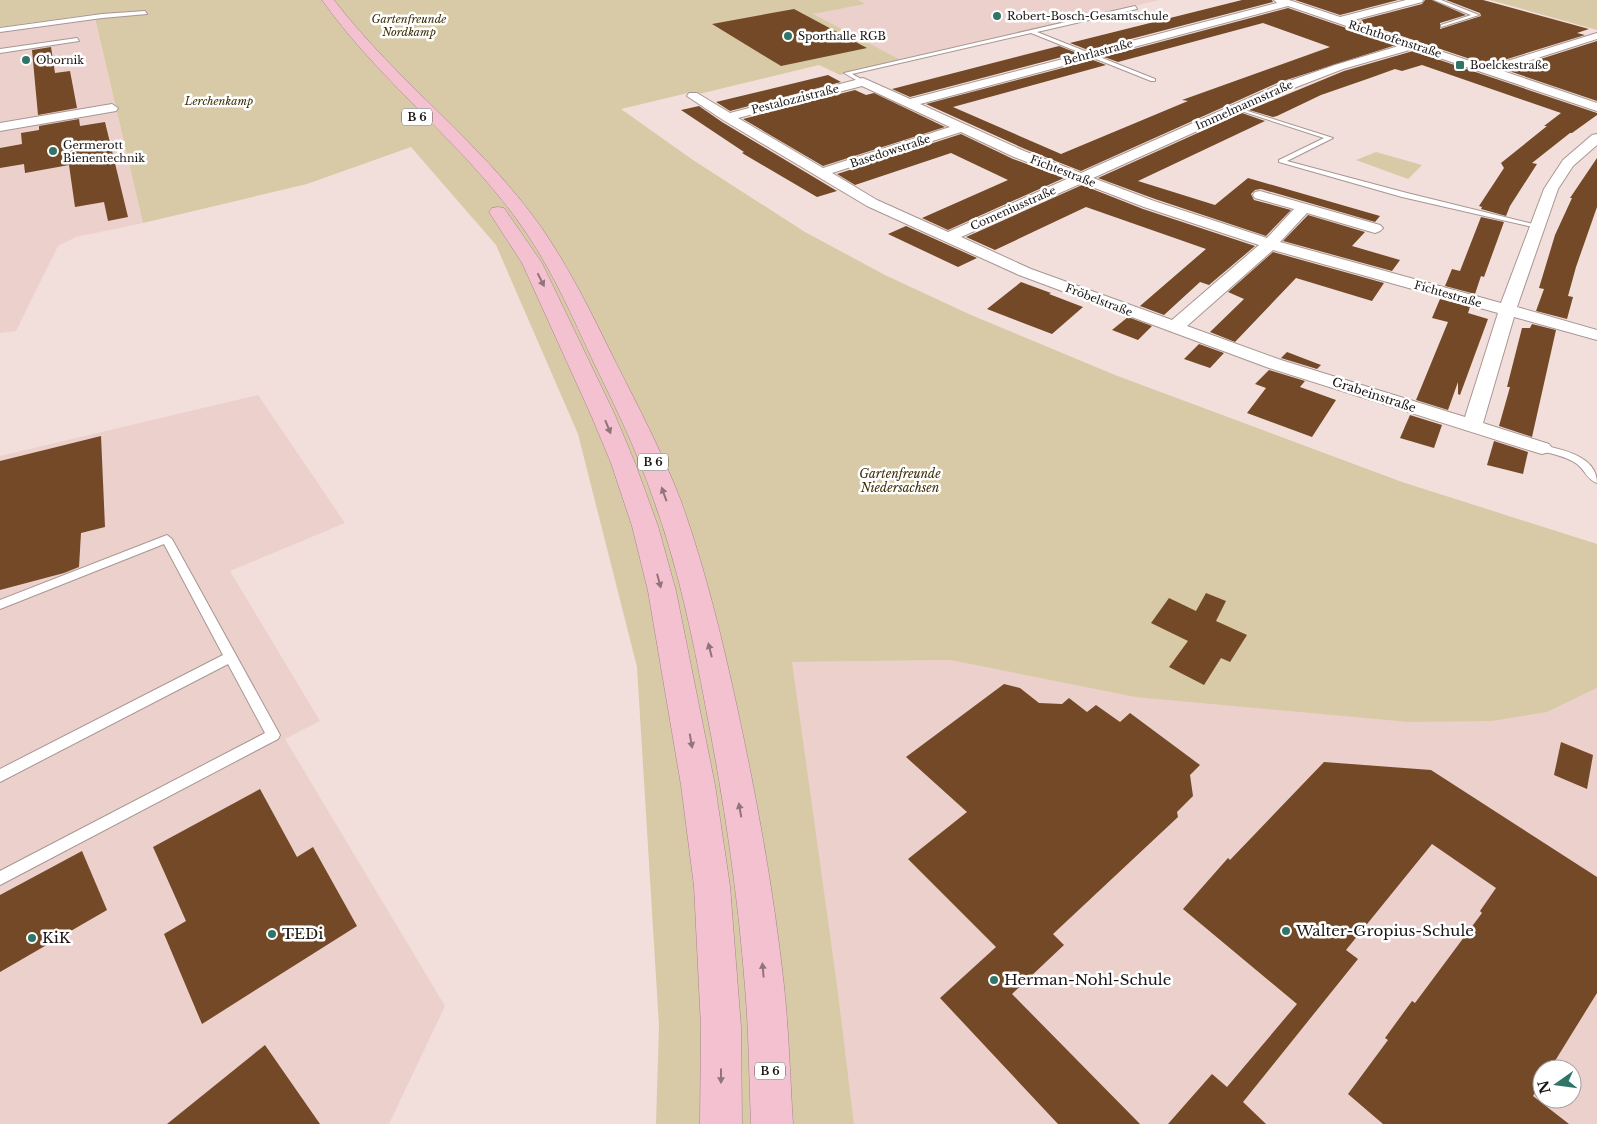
<svg xmlns="http://www.w3.org/2000/svg" width="1597" height="1124" viewBox="0 0 1597 1124" font-family="'Libre Baskerville',serif">
<style>
.built{fill:#ecd0cb;fill-rule:evenodd}
.green{fill:#d8caa6}
.building{fill:#734927}
.lines{fill:none;stroke-linecap:round;stroke-linejoin:round}
.lane-casing{stroke:#a89693;stroke-width:2}
.street-casing{stroke:#a89693;stroke-width:2}
.highway-casing{stroke:#a7858e;stroke-width:1}
.lane{fill:#fff;fill-rule:evenodd}
.street{fill:#fff;fill-rule:evenodd}
.highway{fill:#f3c1d0;fill-rule:evenodd}
.oneway{fill:#92747b}
.poi-dot{fill:#317568;stroke:#fff;stroke-width:2}
.labels{text-anchor:middle;stroke-width:5;stroke-linejoin:round;paint-order:stroke}
.far-poi-label{font-size:11px;fill:#1b1514;stroke:#fff;text-anchor:start}
.far-park-label{font-size:11px;font-style:italic;fill:#3a2b00;stroke:#fff}
.far-street-label{font-size:11px;fill:#1b1514;stroke:#fff}
.shield{fill:#fff;stroke:#5f5b5a;stroke-width:1}
.shield-label{font-size:11px;font-weight:bold;fill:#1b1514}
.street-label{font-size:12px;fill:#1b1514;stroke:#fff}
.park-label{font-size:12px;font-style:italic;fill:#3a2b00;stroke:#fff}
.near-poi-label{font-size:15px;fill:#1b1514;stroke:#fff;text-anchor:start}
</style>
<rect width="100%" height="100%" fill="#f2dfdb"/>
<g class="built">
<polygon points="858,0 1160,0 901,60 812,14 864,4"/>
<polygon points="95,19 143,223 76,237 58,246 16,331 0,333 0,32"/>
<polygon points="258,395 345,523 230,571 320,721 285,739 445,1006 389,1124 0,1124 0,456"/>
<path d="M950,660L1135,697L1547,712L1597,688V1124H854L838,992L791,662ZM1542,1069H1572V1099H1542Z"/>
</g>
<g class="green">
<polygon points="0,0 858,0 865,4 813,14 901,60 840,75 819,65 699,94 688,93 621,109 693,160 805,232 885,275 971,315 1115,375 1402,482 1597,544 1597,688 1547,712 1492,721 1409,722 1135,697 950,660 792,662 838,992 854,1124 656,1124 659,1026 637,667 578,434 496,245 411,147 307,184 143,223 94,14 0,27"/>
<polygon points="1490,0 1597,0 1597,30"/>
<polygon points="1376,152 1422,165 1408,179 1356,160"/>
</g>
<g class="building">
<polygon points="1242,0 1272,0 1273,2 1088,50 1070,43"/>
<polygon points="1295,0 1398,0 1340,15"/>
<polygon points="1425,0 1432,0 1466,15 1440,23 1440,29 1481,16 1480,13 1446,0 1483,0 1589,29 1577,33 1585,35 1488,65 1357,21 1422,4"/>
<polygon points="1288,8 1396,45 1277,83 1081,171 1025,149 926,104 1093,60 1106,65 953,107 1061,154 1188,101 1182,100 1330,47 1263,23 1118,62 1104,57"/>
<polygon points="794,9 867,48 781,66 712,24"/>
<polygon points="1597,41 1597,101 1506,70"/>
<polygon points="1059,46 1077,53 910,97 892,89"/>
<polygon points="51,47 55,73 70,71 77,108 38,115 32,50"/>
<polygon points="1413,51 1597,113 1597,115 1572,133 1570,133 1532,163 1537,164 1510,206 1506,216 1481,209 1482,207 1479,206 1504,168 1501,163 1547,126 1544,126 1561,113 1422,65 1402,71 1395,69 1370,78 1321,95 1277,116 1273,117 1249,110 1344,71"/>
<polygon points="828,75 841,82 730,111 716,102"/>
<polygon points="855,90 866,95 874,93 945,127 823,166 743,119"/>
<polygon points="699,106 722,122 837,191 817,197 742,153 744,152 681,110"/>
<polygon points="1242,113 1265,121 1138,181 1215,205 1248,178 1380,216 1375,222 1261,189 1255,190 1251,194 1254,200 1291,210 1266,236 1155,199 1098,178"/>
<polygon points="79,119 80,126 105,122 128,217 108,221 104,202 75,207 69,165 25,173 24,164 0,168 0,148 22,144 21,133 39,130 39,126"/>
<polygon points="961,134 1013,159 1064,178 948,230 922,218 1008,180 951,153 855,185 837,174"/>
<polygon points="1597,158 1597,207 1576,267 1568,296 1573,297 1567,319 1536,311 1544,289 1539,288 1555,235 1572,198 1570,198"/>
<polygon points="1082,185 1143,209 1255,246 1209,285 1200,282 1164,315 1140,306 1206,249 1086,207 995,250 966,237"/>
<polygon points="1308,215 1365,232 1352,246 1400,260 1392,271 1283,241"/>
<polygon points="1481,217 1504,222 1484,277 1481,276 1475,294 1445,286 1452,269 1460,271"/>
<polygon points="906,226 977,258 958,267 888,234"/>
<polygon points="1273,252 1384,283 1372,301 1296,278 1235,342 1210,332 1244,299 1228,292"/>
<polygon points="1021,282 1051,293 1049,294 1083,307 1052,334 987,309"/>
<polygon points="1440,299 1470,307 1468,313 1488,319 1460,395 1458,394 1458,382 1448,410 1416,400 1448,322 1432,318"/>
<polygon points="1128,317 1152,326 1138,340 1112,330"/>
<polygon points="1532,324 1556,330 1532,437 1499,426 1510,387 1507,387 1522,328 1530,328"/>
<polygon points="1199,344 1224,353 1210,368 1184,359"/>
<polygon points="1287,352 1321,365 1317,369 1281,358"/>
<polygon points="1269,370 1305,381 1300,387 1336,400 1312,437 1247,413 1266,388 1255,384"/>
<polygon points="1410,415 1442,425 1434,448 1400,438"/>
<polygon points="101,436 105,527 81,533 79,567 64,573 0,590 0,461"/>
<polygon points="1494,441 1528,452 1523,474 1487,465"/>
<polygon points="1206,593 1226,601 1216,621 1247,635 1230,662 1221,658 1204,685 1169,667 1188,641 1151,623 1169,598 1196,611"/>
<polygon points="1004,684 1020,688 1039,703 1062,704 1069,698 1087,712 1096,705 1120,722 1130,713 1200,765 1190,775 1193,796 1177,812 1178,817 1053,934 1064,945 1012,994 1140,1124 1058,1124 940,998 996,947 908,859 967,812 906,757"/>
<polygon points="1561,742 1593,755 1587,789 1554,775"/>
<polygon points="1324,762 1431,770 1597,877 1597,993 1550,1069 1542,1069 1542,1082 1533,1096 1569,1124 1383,1124 1348,1094 1388,1040 1385,1038 1412,1001 1415,1003 1482,913 1480,911 1496,888 1432,844 1346,950 1358,959 1243,1102 1266,1124 1168,1124 1212,1074 1227,1087 1297,1004 1183,909 1228,858 1230,860"/>
<polygon points="260,789 297,857 313,847 357,926 202,1024 164,934 186,921 153,847"/>
<polygon points="82,851 107,910 0,972 0,895"/>
<polygon points="265,1045 320,1124 167,1124"/>
</g>
<g class="lines">
<g class="lane-casing">
<g id="lane">
<polygon points="1434,0 1441,0 1479,15 1441,27 1441,25 1471,15"/>
<polygon points="1135,6 1137,9 1037,32 1155,79 1155,81 1151,81 1031,33 852,74 865,81 866,82 863,84 844,73"/>
<polygon points="145,11 147,14 102,18 0,32 0,28 102,14"/>
<polygon points="77,38 79,41 0,53 0,49"/>
<polygon points="1235,107 1333,138 1287,161 1407,193 1541,226 1537,228 1402,197 1279,162 1279,160 1324,138 1235,109"/>
<path d="M1542,445C1563,450 1597,456 1597,483C1587,480 1585,470 1577,464C1566,456 1551,454 1538,450L1537,448L1538,446Z"/>
<polygon points="167,535 172,539 280,735 278,739 0,885 0,871 265,733 228,664 0,782 0,769 223,655 164,544 0,609 0,600"/>
</g>
</g>
<g class="street-casing">
<g id="street">
<path d="M1274,0H1289L1340,17L1406,0H1423L1422,2L1350,21L1488,67L1597,33V39L1500,70L1597,103V111L1413,49L1343,69L1286,91L1093,178L1154,201L1267,238L1294,209L1255,198L1253,195L1255,192L1260,191L1380,225L1383,228L1380,231L1375,233L1307,213L1280,242L1501,303L1544,189L1563,160L1592,135L1597,134V145L1573,166L1558,189L1517,307L1597,330V340L1514,317L1483,423L1549,444L1552,448L1549,452L1542,454L1535,452L1269,368L1019,275L867,206L723,120L687,96L689,93H697L730,113L863,78L910,99L1277,3ZM1288,6L1402,45L1335,65L1278,85L1081,173L1024,151L920,104ZM862,86L950,127L823,168L738,118ZM961,132L1014,157L1069,178L948,232L877,200L832,173ZM1082,183L1144,207L1259,245L1172,320L1031,269L961,237ZM1273,250L1498,313L1465,417L1281,360L1187,326Z"/>
<polygon points="112,104 118,108 116,111 0,131 0,123"/>
</g>
</g>
<g class="highway-casing">
<g id="highway">
<path d="M322,0H334C397,82 482,143 541,227C570,269 592,314 614,359C638,406 662,452 681,501C705,568 722,638 737,707C757,799 774,893 784,986C789,1032 790,1078 793,1124H751C749,1078 749,1033 745,987C738,894 724,801 706,709C693,638 678,566 653,498C637,451 615,406 593,361C573,318 554,274 527,234C469,147 382,85 322,0Z"/>
<polygon points="498,207 504,208 542,263 615,415 635,463 658,526 676,591 715,785 730,886 741,1027 742,1124 700,1124 701,1027 694,886 681,785 648,591 632,526 611,463 591,415 522,263 489,212 492,208"/>
</g>
</g>
<use href="#lane" class="lane"/>
<use href="#street" class="street"/>
<use href="#highway" class="highway"/>
</g>
<defs><path id="oneway-solid" d="M-6-.8H1V-3.2L6.5 0L1 3.2V.8H-6Z" transform="scale(1.25)"/></defs>
<g class="oneway">
<use href="#oneway-solid" transform="translate(541 280) rotate(63)"/>
<use href="#oneway-solid" transform="translate(608 427) rotate(68)"/>
<use href="#oneway-solid" transform="translate(664 494) rotate(-110)"/>
<use href="#oneway-solid" transform="translate(659 581) rotate(75)"/>
<use href="#oneway-solid" transform="translate(710 650) rotate(-104)"/>
<use href="#oneway-solid" transform="translate(691 741) rotate(80)"/>
<use href="#oneway-solid" transform="translate(740 810) rotate(-100)"/>
<use href="#oneway-solid" transform="translate(763 970) rotate(-95)"/>
<use href="#oneway-solid" transform="translate(721 1076) rotate(90)"/>
</g>
<g class="poi-dot">
<circle cx="997" cy="16" r="5"/>
<circle cx="788" cy="36" r="5"/>
<circle cx="26" cy="60" r="5"/>
<rect x="1455" y="60" width="10" height="10" rx="2.5"/>
<circle cx="53" cy="151" r="5"/>
<circle cx="1286" cy="931" r="5"/>
<circle cx="272" cy="934" r="5"/>
<circle cx="32" cy="938" r="5"/>
<circle cx="994" cy="980" r="5"/>
</g>
<g class="labels">
<g class="far-poi-label">
<text x="1007" y="20">Robert-Bosch-Gesamtschule</text>
<text x="798" y="40">Sporthalle RGB</text>
<text x="36" y="64">Obornik</text>
<text x="1470" y="69">Boelckestraße</text>
<text x="63" y="149">Germerott<tspan x="63" dy="13">Bienentechnik</tspan></text>
</g>
<g class="far-park-label">
<text x="409" y="23">Gartenfreunde<tspan x="409" dy="13">Nordkamp</tspan></text>
<text x="219" y="105">Lerchenkamp</text>
</g>
<g class="far-street-label">
<text transform="translate(1395 39) rotate(18)" y="4">Richthofenstraße</text>
<text transform="translate(1098 52) rotate(-15)" y="4">Behrlastraße</text>
<text transform="translate(795 99) rotate(-14)" y="4">Pestalozzistraße</text>
<text transform="translate(1244 105) rotate(-24)" y="4">Immelmannstraße</text>
<text transform="translate(890 151) rotate(-18)" y="4">Basedowstraße</text>
<text transform="translate(1063 171) rotate(21)" y="4">Fichtestraße</text>
<text transform="translate(1013 208) rotate(-24)" y="4">Comeniusstraße</text>
<text transform="translate(1448 294) rotate(16)" y="4">Fichtestraße</text>
<text transform="translate(1099 300) rotate(21)" y="4">Fröbelstraße</text>
</g>
<g class="shield">
<rect x="402" y="108.5" width="30" height="17" rx="4"/>
<rect x="638" y="453.5" width="30" height="17" rx="4"/>
<rect x="755" y="1062.5" width="30" height="17" rx="4"/>
</g>
<g class="shield-label">
<text x="417" y="121">B 6</text>
<text x="653" y="466">B 6</text>
<text x="770" y="1075">B 6</text>
</g>
<g class="street-label">
<text transform="translate(1374 395) rotate(18)" y="4">Grabeinstraße</text>
</g>
<g class="park-label">
<text x="900" y="478">Gartenfreunde<tspan x="900" dy="14">Niedersachsen</tspan></text>
</g>
<g class="near-poi-label">
<text x="1296" y="936">Walter-Gropius-Schule</text>
<text x="282" y="939">TEDi</text>
<text x="42" y="943">KiK</text>
<text x="1004" y="985">Herman-Nohl-Schule</text>
</g>
</g>
<g transform="translate(1557 1084) rotate(256)"><circle r="24" fill="#ffffff" stroke="#a4a1a1"/>
<path d="M0-4L9 19L0 12L-9 19Z" fill="#317568"/>
<text y="-8" font-size="14" font-weight="bold" text-anchor="middle" fill="#1b1514">N</text>
</g>
</svg>
